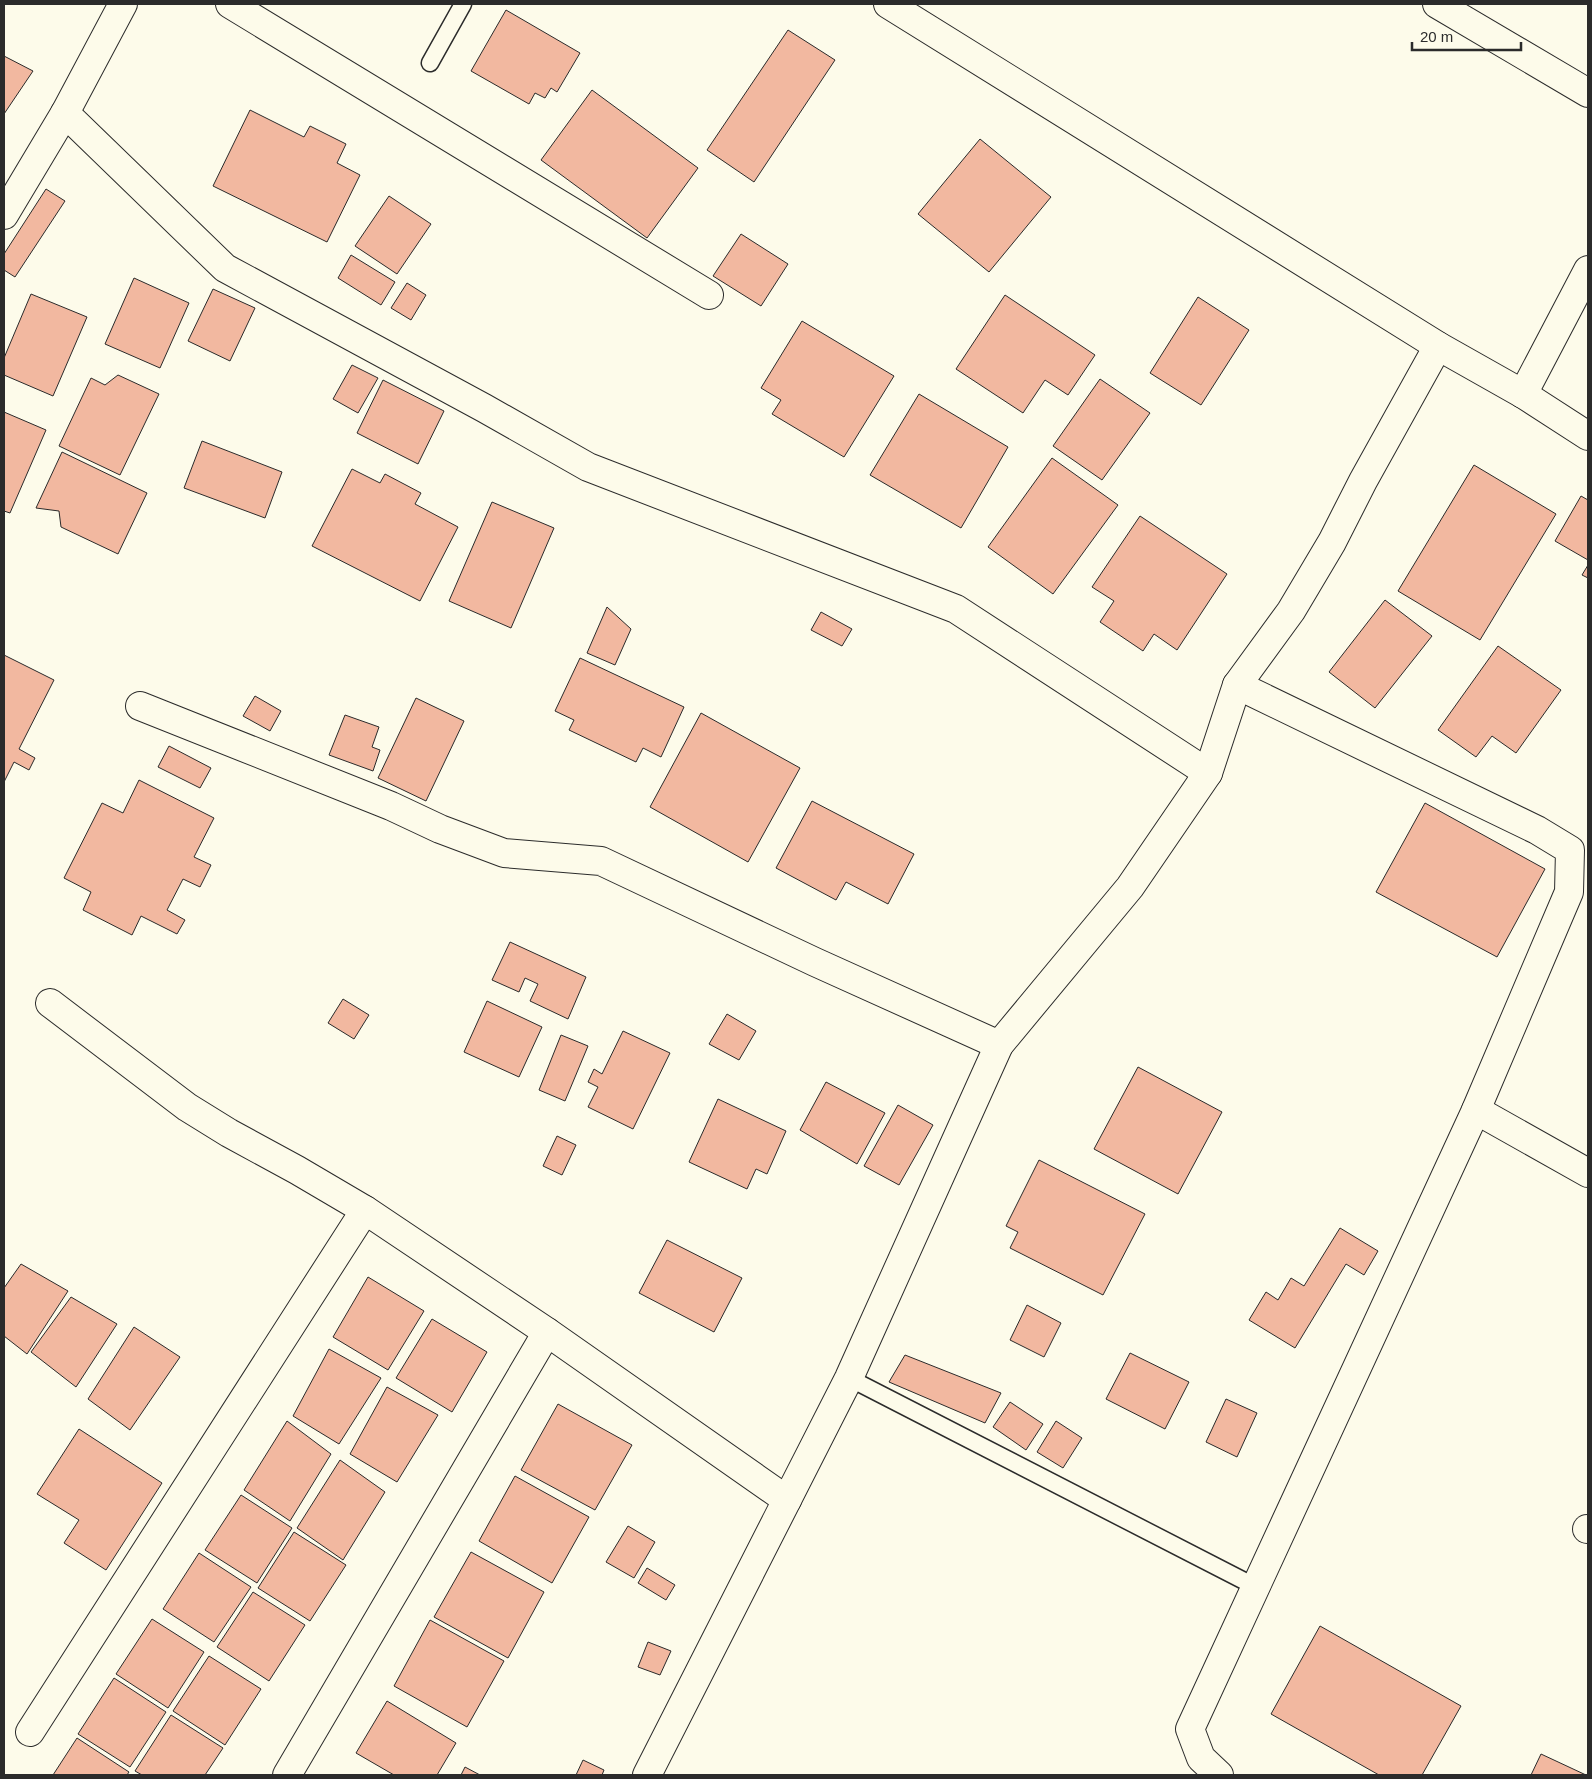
<svg xmlns="http://www.w3.org/2000/svg" width="1592" height="1779" viewBox="0 0 1592 1779" font-family="Helvetica,sans-serif">
<style>
.building{fill:#f2b8a0;stroke:#2b2b2b}
.lines{fill:none;stroke-linecap:round;stroke-linejoin:round}
.service-casing{stroke:#2b2b2b;stroke-width:19}
.minor-casing{stroke:#2b2b2b;stroke-width:30}
.service{stroke:#fdfbea;stroke-width:16}
.minor{stroke:#fdfbea;stroke-width:28}
</style>
<rect width="100%" height="100%" fill="#fdfbea"/>
<g class="building">
<polygon points="506,10 580,53 557,92 551,88 545,98 535,93 529,104 471,71"/>
<polygon points="788,30 835,60 754,182 707,150"/>
<polygon points="4,56 33,71 4,114"/>
<polygon points="592,90 698,168 647,238 541,160"/>
<polygon points="250,110 304,137 310,126 346,144 337,163 360,175 327,242 213,186"/>
<polygon points="980,139 1051,197 989,272 918,214"/>
<polygon points="46,189 65,201 15,277 4,270 4,254"/>
<polygon points="389,196 431,224 397,274 355,246"/>
<polygon points="741,234 788,264 761,306 713,276"/>
<polygon points="351,255 395,282 381,305 338,278"/>
<polygon points="134,278 189,303 160,368 105,344"/>
<polygon points="407,283 426,295 411,320 391,308"/>
<polygon points="213,289 255,308 230,361 188,341"/>
<polygon points="31,294 87,317 53,396 4,375 4,358"/>
<polygon points="1005,295 1095,355 1068,395 1045,380 1023,413 956,369"/>
<polygon points="1198,297 1249,330 1201,405 1150,373"/>
<polygon points="802,321 894,376 844,457 772,414 781,400 761,388"/>
<polygon points="352,365 378,378 358,413 333,399"/>
<polygon points="118,375 159,394 120,475 59,446 91,378 105,385"/>
<polygon points="1100,379 1150,413 1102,480 1053,446"/>
<polygon points="383,380 444,411 418,464 357,433"/>
<polygon points="919,394 1008,447 961,528 870,475"/>
<polygon points="4,412 46,430 10,513 4,511"/>
<polygon points="202,441 282,472 265,518 184,488"/>
<polygon points="62,452 147,493 118,554 61,527 59,511 36,508"/>
<polygon points="1052,458 1118,505 1053,594 988,547"/>
<polygon points="1474,465 1556,514 1480,640 1398,591"/>
<polygon points="352,469 380,483 385,474 421,493 415,504 458,527 420,601 312,546"/>
<polygon points="1581,496 1588,500 1588,560 1555,541"/>
<polygon points="492,502 554,528 511,628 449,601"/>
<polygon points="1140,516 1227,574 1177,650 1154,634 1143,651 1100,622 1114,601 1092,587"/>
<polygon points="1588,565 1588,578 1582,575"/>
<polygon points="1385,600 1432,636 1375,708 1329,672"/>
<polygon points="607,607 631,629 615,665 587,653"/>
<polygon points="821,612 852,629 842,646 811,630"/>
<polygon points="1498,646 1561,690 1516,753 1492,736 1476,757 1438,730"/>
<polygon points="4,655 54,680 19,749 35,758 29,770 14,762 4,782"/>
<polygon points="580,658 684,707 661,757 643,748 636,762 569,730 574,720 555,711"/>
<polygon points="255,696 281,711 270,731 243,716"/>
<polygon points="416,698 464,721 426,801 378,778"/>
<polygon points="701,713 800,768 748,862 650,807"/>
<polygon points="345,715 379,727 372,747 380,750 373,771 329,755"/>
<polygon points="169,746 211,768 200,788 158,767"/>
<polygon points="139,780 214,818 194,857 211,865 200,887 183,879 167,910 185,920 177,934 141,916 132,935 83,910 91,892 64,878 102,803 123,813"/>
<polygon points="812,801 914,854 888,904 846,882 836,900 776,868"/>
<polygon points="1425,803 1545,869 1497,957 1376,892"/>
<polygon points="510,942 586,977 568,1019 530,1001 538,984 525,978 519,992 492,980"/>
<polygon points="343,999 369,1015 354,1039 328,1023"/>
<polygon points="487,1001 542,1027 519,1077 464,1052"/>
<polygon points="727,1014 756,1031 739,1060 709,1044"/>
<polygon points="623,1031 670,1053 633,1129 588,1107 598,1087 588,1082 594,1069 602,1074"/>
<polygon points="561,1035 588,1046 565,1101 539,1090"/>
<polygon points="1138,1067 1222,1112 1178,1194 1094,1149"/>
<polygon points="826,1082 885,1113 857,1164 800,1130"/>
<polygon points="718,1099 786,1131 767,1174 756,1169 747,1189 689,1162"/>
<polygon points="898,1105 933,1125 899,1185 864,1166"/>
<polygon points="557,1136 576,1145 562,1175 543,1166"/>
<polygon points="1039,1160 1145,1214 1103,1295 1010,1248 1018,1232 1006,1226"/>
<polygon points="1340,1228 1378,1251 1364,1275 1346,1264 1295,1348 1249,1320 1266,1292 1278,1300 1291,1278 1304,1286"/>
<polygon points="667,1240 742,1278 714,1332 639,1293"/>
<polygon points="21,1264 68,1291 27,1354 4,1336 4,1288"/>
<polygon points="368,1277 424,1311 388,1370 333,1337"/>
<polygon points="71,1297 117,1324 76,1387 31,1352"/>
<polygon points="1027,1305 1061,1323 1044,1357 1010,1340"/>
<polygon points="432,1319 487,1352 452,1412 396,1378"/>
<polygon points="134,1327 180,1357 130,1430 88,1399"/>
<polygon points="329,1349 381,1378 339,1444 293,1416"/>
<polygon points="1130,1353 1189,1382 1165,1429 1106,1399"/>
<polygon points="905,1355 1001,1393 985,1423 889,1382"/>
<polygon points="387,1387 438,1415 397,1482 350,1454"/>
<polygon points="1226,1399 1257,1413 1237,1457 1206,1442"/>
<polygon points="1010,1402 1043,1424 1026,1450 993,1427"/>
<polygon points="558,1404 632,1445 595,1510 521,1470"/>
<polygon points="287,1421 331,1454 290,1521 244,1490"/>
<polygon points="1056,1421 1082,1438 1063,1468 1037,1452"/>
<polygon points="79,1429 162,1483 106,1570 64,1543 79,1520 37,1494"/>
<polygon points="340,1460 385,1492 343,1560 297,1528"/>
<polygon points="515,1476 589,1517 552,1583 479,1541"/>
<polygon points="241,1495 292,1528 257,1583 205,1550"/>
<polygon points="628,1526 655,1542 634,1578 606,1562"/>
<polygon points="294,1532 346,1565 310,1621 258,1588"/>
<polygon points="471,1552 544,1592 508,1658 434,1617"/>
<polygon points="199,1553 251,1587 214,1642 163,1609"/>
<polygon points="647,1568 675,1585 666,1600 638,1583"/>
<polygon points="253,1592 305,1625 269,1681 217,1647"/>
<polygon points="152,1619 204,1652 168,1708 116,1674"/>
<polygon points="430,1620 504,1661 467,1727 394,1686"/>
<polygon points="1320,1626 1461,1706 1422,1775 1379,1775 1271,1714"/>
<polygon points="648,1642 671,1651 660,1675 638,1667"/>
<polygon points="209,1656 261,1689 225,1745 173,1711"/>
<polygon points="114,1678 166,1712 130,1767 78,1734"/>
<polygon points="387,1701 456,1743 437,1775 394,1775 356,1753"/>
<polygon points="171,1715 223,1748 205,1775 142,1775 135,1771"/>
<polygon points="77,1738 129,1772 127,1775 53,1775"/>
<polygon points="1541,1754 1586,1775 1531,1775"/>
<polygon points="583,1760 604,1770 602,1775 576,1775"/>
<polygon points="465,1767 480,1775 461,1775"/>
</g>
<g class="lines">
<g class="service-casing">
<g id="service">
<polyline points="430,63 463,4"/>
<polyline points="849,1378 1256,1587"/>
</g>
</g>
<g class="minor-casing">
<g id="minor">
<polyline points="230,4 709,295"/>
<polyline points="888,4 1438,346 1523,394 1588,436"/>
<polyline points="1437,4 1588,93"/>
<polyline points="65,113 225,268 484,408 588,467 956,609 1208,773"/>
<polyline points="4,215 65,113 123,4"/>
<polyline points="1523,394 1588,270"/>
<polyline points="140,706 391,806 440,829 504,853 601,861 815,962 999,1045"/>
<polyline points="50,1003 187,1107 229,1133 297,1170 365,1210 547,1332 787,1500"/>
<polyline points="1476,1110 1588,1173"/>
<polyline points="1587,1529 1588,1529"/>
<polyline points="30,1732 365,1210"/>
<polyline points="287,1775 547,1332"/>
<polyline points="647,1775 849,1378 999,1045 1130,887 1208,773 1237,685 1291,611 1332,542 1363,481 1438,346"/>
<polyline points="1219,1775 1201,1758 1190,1729 1476,1110 1569,892 1570,850 1537,830 1237,685"/>
</g>
</g>
<use href="#service" class="service"/>
<use href="#minor" class="minor"/>
</g>
<rect width="1592" height="1779" fill="none" stroke="#2b2b2b" stroke-width="10"/>
<path d="M1412 42v8h109v-8" fill="none" stroke="#2b2b2b" stroke-width="2.5"/>
<text x="1420" y="42" font-size="15" fill="#2b2b2b" stroke="#fdfbea" stroke-width="4" paint-order="stroke">20 m</text>
</svg>
